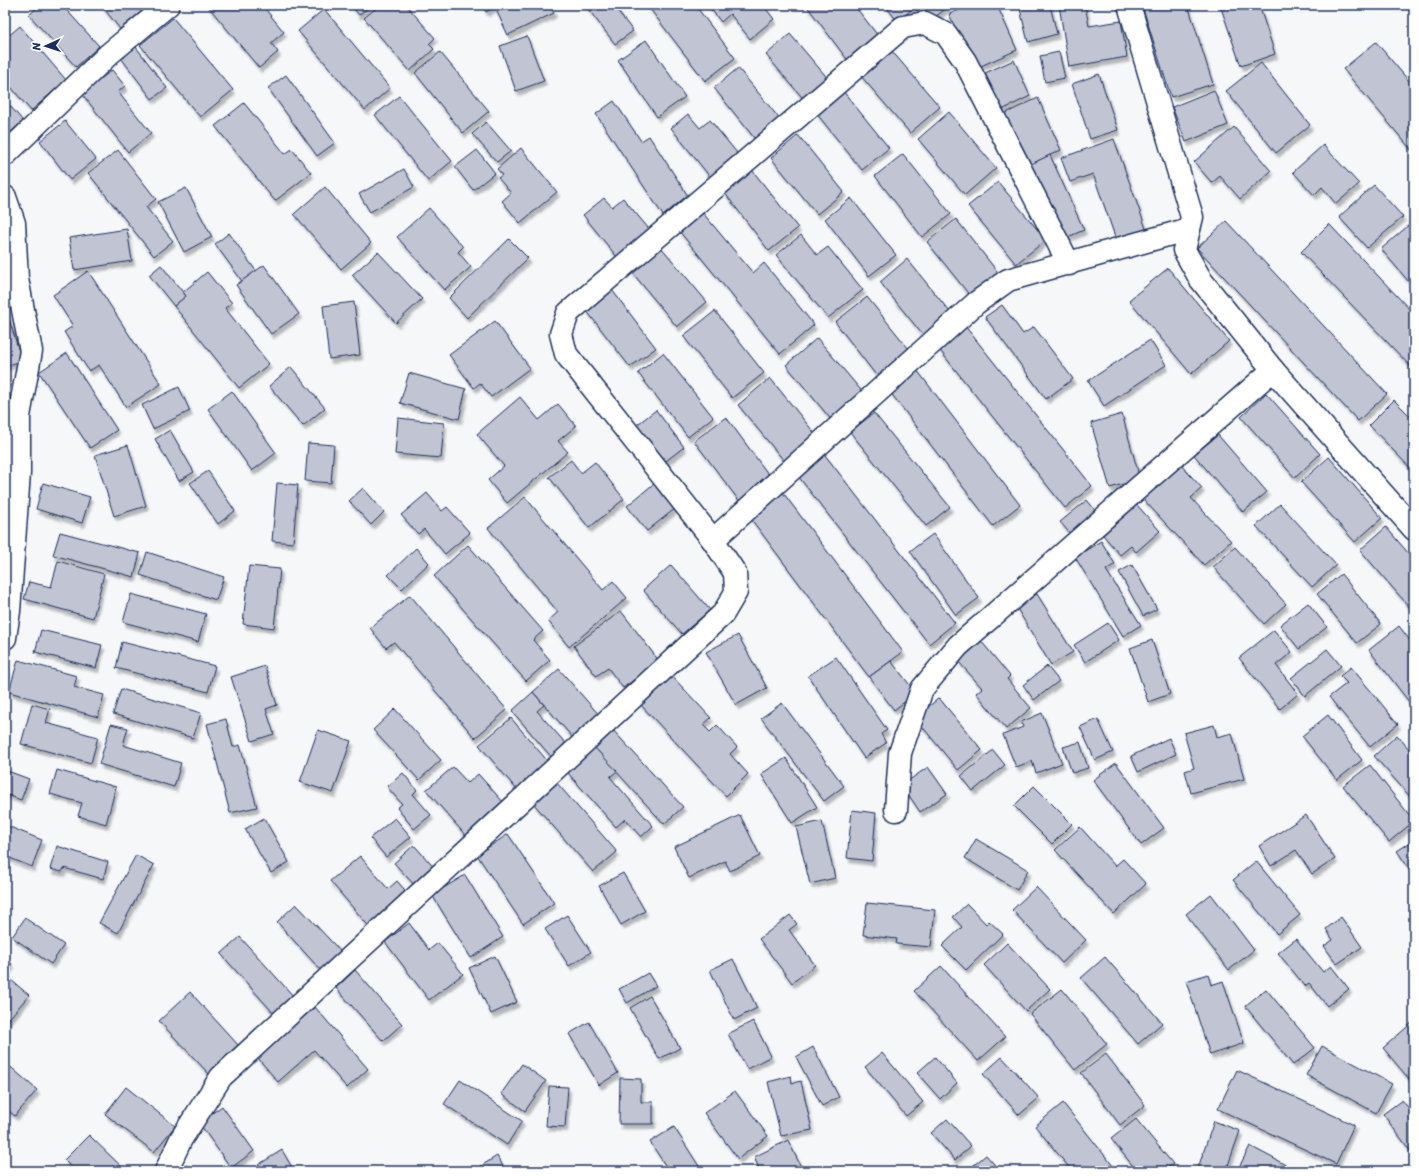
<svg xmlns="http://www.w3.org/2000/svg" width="1419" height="1176" viewBox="0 0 1419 1176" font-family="Sriracha,sans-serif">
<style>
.building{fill:#c0c4d3;stroke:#1b2f5e;filter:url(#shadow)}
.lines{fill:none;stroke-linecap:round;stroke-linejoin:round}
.minor-casing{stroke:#1b2f5e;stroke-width:25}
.minor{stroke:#fff;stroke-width:22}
</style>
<defs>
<filter id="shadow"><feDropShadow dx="2.5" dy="4.5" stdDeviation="1" flood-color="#0004"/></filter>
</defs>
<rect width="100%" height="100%" fill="#f6f7f9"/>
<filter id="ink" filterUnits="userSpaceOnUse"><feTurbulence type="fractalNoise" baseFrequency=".025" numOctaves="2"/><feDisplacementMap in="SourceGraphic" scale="8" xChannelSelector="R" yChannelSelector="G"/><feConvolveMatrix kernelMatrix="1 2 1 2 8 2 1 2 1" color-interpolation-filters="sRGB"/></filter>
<g filter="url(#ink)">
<g class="building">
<polygon points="40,5 62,5 99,46 76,67 29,15"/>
<polygon points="101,5 149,5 120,29"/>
<polygon points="207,5 262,5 284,32 271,43 278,52 259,68"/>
<polygon points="351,5 371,5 359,15"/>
<polygon points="380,5 406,5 435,38 429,44 434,49 410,71 364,18"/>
<polygon points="482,5 498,5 486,12"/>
<polygon points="512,5 550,5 554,13 508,35 497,12"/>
<polygon points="585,5 613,5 633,31 615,44"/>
<polygon points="647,5 695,5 735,58 705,81"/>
<polygon points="708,5 763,5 774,19 750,39 730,14 721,22"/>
<polygon points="806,5 854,5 879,37 849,62"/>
<polygon points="885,5 946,5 948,7 927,23 915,7 897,21"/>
<polygon points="956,5 997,5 1017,50 974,69 949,14 959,10"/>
<polygon points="1019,5 1050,5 1057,34 1028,42"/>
<polygon points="1059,5 1085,5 1089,26 1121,21 1127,57 1069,67"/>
<polygon points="1142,5 1188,5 1213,84 1171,97"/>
<polygon points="1220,5 1259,5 1275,54 1241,66"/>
<polygon points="324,9 390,88 365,110 298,31"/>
<polygon points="173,18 233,90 200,117 140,45"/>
<polygon points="20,26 66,80 31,111 5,80 5,39"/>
<polygon points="790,34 830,81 806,102 766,55"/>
<polygon points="527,36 544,81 516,91 500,46"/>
<polygon points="646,40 685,97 657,117 618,60"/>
<polygon points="1376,42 1414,87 1414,153 1343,69"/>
<polygon points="136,47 167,88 152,99 121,58"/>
<polygon points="890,49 940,107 910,133 860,75"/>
<polygon points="440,52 489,111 463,133 415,73"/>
<polygon points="1059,52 1065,78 1045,82 1040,56"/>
<polygon points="1014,60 1030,96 1002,110 985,73"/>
<polygon points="1261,63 1310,125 1276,153 1226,91"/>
<polygon points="738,68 783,123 759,144 714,88"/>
<polygon points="112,70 125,86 118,92 151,133 128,152 82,94"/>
<polygon points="1099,74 1118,130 1090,139 1072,84"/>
<polygon points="286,75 335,143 317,156 268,88"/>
<polygon points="1214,90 1228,125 1186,142 1172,107"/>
<polygon points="843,91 889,148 862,170 816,113"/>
<polygon points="399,96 452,161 428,181 375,115"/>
<polygon points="1038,98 1061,150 1027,166 1004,114"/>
<polygon points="5,100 23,121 5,137"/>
<polygon points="614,101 641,141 649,136 692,202 666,220 596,114"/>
<polygon points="244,103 285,154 292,149 311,173 275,201 215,126"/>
<polygon points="949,112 996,168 965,195 918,139"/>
<polygon points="688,114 700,128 710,120 742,159 714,182 671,128"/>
<polygon points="65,121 96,159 70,180 40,141"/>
<polygon points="486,122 511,151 497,162 472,134"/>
<polygon points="1234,127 1271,171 1240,199 1220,176 1212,183 1194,162"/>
<polygon points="798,135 844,192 817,214 771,158"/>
<polygon points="1114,139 1148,234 1118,245 1093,174 1070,182 1061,158"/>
<polygon points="1323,145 1359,184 1336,204 1322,187 1314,195 1293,172"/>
<polygon points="521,148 557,192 520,223 502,201 511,193 498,178 502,175 497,169"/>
<polygon points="118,150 156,199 146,207 173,241 154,256 88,173"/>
<polygon points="477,150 495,173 473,190 455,167"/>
<polygon points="903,154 951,214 922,237 875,176"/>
<polygon points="1050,155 1084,230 1061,240 1027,166"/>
<polygon points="404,169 414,187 370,212 359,194"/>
<polygon points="752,170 798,228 769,251 724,192"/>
<polygon points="998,182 1046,240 1016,264 968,206"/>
<polygon points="1374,185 1403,217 1367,248 1339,217"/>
<polygon points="325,187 371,243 341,269 294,214"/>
<polygon points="186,188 212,237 184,252 158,202"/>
<polygon points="604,198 612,207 623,198 654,235 621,262 583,215"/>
<polygon points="851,198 896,255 869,276 825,219"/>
<polygon points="429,208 463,247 458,252 471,267 444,290 397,237"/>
<polygon points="702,212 753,273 764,263 814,325 780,354 679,231"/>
<polygon points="956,219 1000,275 971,297 927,242"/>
<polygon points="1226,221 1387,394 1358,421 1197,248"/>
<polygon points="1329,224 1414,314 1413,369 1301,252"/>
<polygon points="1409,225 1414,231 1414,288 1381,249"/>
<polygon points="127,229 132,261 74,270 69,238"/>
<polygon points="229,233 256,271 242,281 215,244"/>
<polygon points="801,235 817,255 828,247 863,290 828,318 776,255"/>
<polygon points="509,239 528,258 467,318 449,298"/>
<polygon points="661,247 707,302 677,327 631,271"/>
<polygon points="378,252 422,299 396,323 352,275"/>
<polygon points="907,259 954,317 926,339 880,282"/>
<polygon points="5,264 18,302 5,306 22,361 5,366"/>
<polygon points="161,265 186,296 174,306 149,275"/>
<polygon points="264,265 299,314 271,334 236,285"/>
<polygon points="1168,268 1229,341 1191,374 1129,300"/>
<polygon points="88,271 161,384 126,407 99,365 89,371 64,332 73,326 53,295"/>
<polygon points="207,272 232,303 225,308 269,364 239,388 174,306 186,296 183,292"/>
<polygon points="612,290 656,348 630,367 586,310"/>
<polygon points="867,297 912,353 879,379 835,322"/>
<polygon points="354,302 360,355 329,359 323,306"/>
<polygon points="1002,305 1023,334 1034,327 1073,379 1046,399 985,317"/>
<polygon points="715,311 764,373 732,398 683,336"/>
<polygon points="495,321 530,368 491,397 480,383 474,388 449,355"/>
<polygon points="965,326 1092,486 1065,508 938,348"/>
<polygon points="817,338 865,395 833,422 786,365"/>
<polygon points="1150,340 1166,365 1104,406 1088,381"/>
<polygon points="67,353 117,430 90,448 39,372"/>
<polygon points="663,353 713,417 688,437 638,373"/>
<polygon points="291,367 325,408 303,426 269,386"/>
<polygon points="917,370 1020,505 993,526 890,392"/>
<polygon points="409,373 466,389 459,419 400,403"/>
<polygon points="770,378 816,435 785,462 738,405"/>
<polygon points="179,387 190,411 153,429 142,405"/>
<polygon points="232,391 276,453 252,471 208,409"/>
<polygon points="1266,393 1320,454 1295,478 1241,417"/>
<polygon points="520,397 539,420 558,404 576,426 558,441 568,452 507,503 488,480 504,466 477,434"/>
<polygon points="1394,400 1414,420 1414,472 1369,425"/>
<polygon points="656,410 684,447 662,464 634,427"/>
<polygon points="874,413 950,507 926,526 850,432"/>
<polygon points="1122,414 1140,479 1110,488 1091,423"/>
<polygon points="726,417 771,478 740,502 694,441"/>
<polygon points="398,418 444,423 441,458 395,454"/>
<polygon points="170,430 194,472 179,481 155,439"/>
<polygon points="1218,435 1267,492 1243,512 1194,455"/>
<polygon points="308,443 334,445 331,483 305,481"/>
<polygon points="128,445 146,506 114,516 95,455"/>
<polygon points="825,455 955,623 929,644 798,476"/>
<polygon points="1329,457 1382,518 1355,542 1301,482"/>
<polygon points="571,460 581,473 595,462 624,499 589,528 549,477"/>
<polygon points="1180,464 1202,488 1191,498 1231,541 1204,565 1143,499"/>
<polygon points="208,471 235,511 218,524 190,483"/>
<polygon points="657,481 677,507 647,531 627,506"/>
<polygon points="43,483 90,497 82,523 36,509"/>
<polygon points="277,483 298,485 293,543 272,541"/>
<polygon points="363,488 384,512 371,525 349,501"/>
<polygon points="781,490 903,652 869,677 748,515"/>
<polygon points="427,493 442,511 447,507 470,533 445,554 424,529 418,534 401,515"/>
<polygon points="525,497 603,590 613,581 627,598 569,647 548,621 558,612 488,528"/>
<polygon points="1087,500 1099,515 1073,537 1060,522"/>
<polygon points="1280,504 1336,565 1312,587 1256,526"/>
<polygon points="1137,505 1160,531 1136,552 1131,546 1120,555 1103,535"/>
<polygon points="1386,527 1414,560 1414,607 1411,609 1360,550"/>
<polygon points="60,532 140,553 134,577 53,555"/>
<polygon points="933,534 979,598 956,615 910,551"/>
<polygon points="1101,541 1115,564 1106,570 1141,625 1123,636 1075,557"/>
<polygon points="468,545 543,631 533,640 550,660 526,681 434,576"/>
<polygon points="1235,547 1286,604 1264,624 1213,567"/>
<polygon points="416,548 429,563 402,589 388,575"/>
<polygon points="147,552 224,577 216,600 140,575"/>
<polygon points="58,561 104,574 93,618 24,599 29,582 51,587"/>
<polygon points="671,565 710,610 682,634 643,590"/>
<polygon points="1132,565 1157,609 1143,616 1119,572"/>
<polygon points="249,566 280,569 274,628 243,624"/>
<polygon points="1341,574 1381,624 1357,643 1317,594"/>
<polygon points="131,594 206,614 198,642 123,622"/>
<polygon points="1037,594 1073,652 1051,665 1016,607"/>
<polygon points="410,595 507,710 475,738 394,642 386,648 370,628"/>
<polygon points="1308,603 1327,627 1299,649 1280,625"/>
<polygon points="621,611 659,661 623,688 608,668 596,676 574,646"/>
<polygon points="1108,623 1119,640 1085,662 1074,645"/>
<polygon points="1399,626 1414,646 1413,707 1369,650"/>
<polygon points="41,630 102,645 96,668 35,652"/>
<polygon points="1274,630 1292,652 1276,665 1298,694 1280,709 1239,658"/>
<polygon points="738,635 767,688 736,705 706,652"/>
<polygon points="1152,640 1170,694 1148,702 1130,648"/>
<polygon points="981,641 1010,676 1007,679 1031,708 1006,729 976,693 982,688 958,661"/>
<polygon points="122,642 215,666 208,692 116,668"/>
<polygon points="1327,649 1341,666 1305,696 1291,678"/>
<polygon points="836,657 887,730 881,734 886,743 864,758 808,676"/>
<polygon points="18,660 77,676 74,687 104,695 98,717 9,692"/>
<polygon points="891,661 916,693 894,710 869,677"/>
<polygon points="265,666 277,705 266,709 274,734 252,741 231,677"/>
<polygon points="1047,666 1059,681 1034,700 1023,685"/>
<polygon points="1351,667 1398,724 1370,747 1329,697 1347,683 1340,676"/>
<polygon points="559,669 600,716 574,739 533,692"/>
<polygon points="670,674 711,718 703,725 710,732 717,725 737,747 730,754 748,774 726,796 639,703"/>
<polygon points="121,689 201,713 193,738 113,714"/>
<polygon points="533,692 544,705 537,711 568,746 553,759 512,711"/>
<polygon points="939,698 982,750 958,770 915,718"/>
<polygon points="782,703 844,786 824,801 761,718"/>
<polygon points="32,704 50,709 46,723 98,737 91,763 21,744"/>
<polygon points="395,709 441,760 419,780 373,730"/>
<polygon points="1042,713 1062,763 1036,773 1032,761 1016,767 1003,735 1023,727 1021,722"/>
<polygon points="1328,715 1362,760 1337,780 1302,736"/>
<polygon points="511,718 550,764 518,791 479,745"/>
<polygon points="226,719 233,747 240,745 257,807 230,813 207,724"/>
<polygon points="1098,719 1113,752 1095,760 1080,727"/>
<polygon points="111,724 128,728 123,745 181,763 174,787 99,764"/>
<polygon points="1214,725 1217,737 1232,733 1244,779 1191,793 1185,771 1194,768 1184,733"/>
<polygon points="318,730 351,741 333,793 300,782"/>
<polygon points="613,730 683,807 664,824 594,747"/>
<polygon points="1397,735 1414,755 1414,801 1374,756"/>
<polygon points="1169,738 1176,754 1138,772 1131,756"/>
<polygon points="1080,742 1088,768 1072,773 1063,747"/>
<polygon points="594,747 617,771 610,777 653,826 641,837 625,819 616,827 567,772"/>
<polygon points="993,750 1005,765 973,791 961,776"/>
<polygon points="786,758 817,807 792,823 761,774"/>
<polygon points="1116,763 1164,828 1141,845 1093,780"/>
<polygon points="1370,765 1414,821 1389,842 1343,786"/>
<polygon points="453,767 468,783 478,774 505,804 467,837 426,790"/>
<polygon points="928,767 947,794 920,812 902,785"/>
<polygon points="5,770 29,779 21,800 5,794"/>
<polygon points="57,770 116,787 106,824 78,816 82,803 50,794"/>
<polygon points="403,773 417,790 413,794 431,815 414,829 397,808 402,804 387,787"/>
<polygon points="556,782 617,852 593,872 533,803"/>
<polygon points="1034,786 1072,824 1052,844 1014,806"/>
<polygon points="852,810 876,813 872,861 847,858"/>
<polygon points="740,815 760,856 730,871 725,861 689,878 674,847"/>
<polygon points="1306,815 1335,859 1312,874 1296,850 1271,866 1259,846"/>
<polygon points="264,818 289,862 271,873 245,829"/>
<polygon points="395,818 411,837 386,857 370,838"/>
<polygon points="822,821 835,878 810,884 796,827"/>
<polygon points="5,825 42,840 32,867 5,856"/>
<polygon points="1080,827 1115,866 1123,859 1146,884 1114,914 1055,850"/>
<polygon points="508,834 554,903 523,924 477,855"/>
<polygon points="976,839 1028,870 1017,890 965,858"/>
<polygon points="1414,840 1414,876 1397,851"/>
<polygon points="414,845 437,871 418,889 394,863"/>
<polygon points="57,846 108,862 103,879 64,868 62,872 50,869"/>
<polygon points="136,855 154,865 118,933 99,923"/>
<polygon points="360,856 388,889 397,881 411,897 372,930 330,881"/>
<polygon points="1256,861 1300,915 1277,934 1233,880"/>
<polygon points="623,873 645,911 621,925 599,886"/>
<polygon points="465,875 503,937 471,958 432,895"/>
<polygon points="1036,887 1086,940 1062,963 1012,910"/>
<polygon points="1211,894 1254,950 1229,970 1186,914"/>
<polygon points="867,903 935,910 931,947 896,944 897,939 863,935"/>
<polygon points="296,904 345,956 325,975 277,922"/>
<polygon points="967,904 986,924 989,921 1003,934 966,970 942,946 962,927 953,917"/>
<polygon points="567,915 591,952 569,966 545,929"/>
<polygon points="790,915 797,924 789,930 815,965 792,983 759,939"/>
<polygon points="1341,917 1362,947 1337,964 1324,946 1333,940 1326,929"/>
<polygon points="25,918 64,945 51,964 12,937"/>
<polygon points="409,923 429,950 438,943 463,974 429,1000 385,942"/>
<polygon points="240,937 295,998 276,1016 221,954"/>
<polygon points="1296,939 1323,972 1331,966 1349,989 1327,1006 1309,983 1305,986 1278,953"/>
<polygon points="1007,943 1050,989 1026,1011 984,965"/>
<polygon points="495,956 517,1002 491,1014 469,968"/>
<polygon points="1105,957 1162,1023 1138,1044 1081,978"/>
<polygon points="5,958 12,964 5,973"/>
<polygon points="733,959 757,1008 734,1020 710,970"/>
<polygon points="941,966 1005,1037 978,1061 914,991"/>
<polygon points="355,970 402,1024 383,1041 336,988"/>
<polygon points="648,973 656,986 627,1003 619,989"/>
<polygon points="1208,974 1211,985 1223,981 1244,1043 1210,1055 1186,981"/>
<polygon points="5,975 29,995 7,1021 5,1019"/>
<polygon points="1062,989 1107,1044 1075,1070 1030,1014"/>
<polygon points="1266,989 1315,1048 1293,1065 1245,1006"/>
<polygon points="190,992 239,1046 209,1074 159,1021"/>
<polygon points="650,996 680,1048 659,1059 630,1008"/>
<polygon points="315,1007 368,1069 347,1088 314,1050 278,1082 257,1057"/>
<polygon points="753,1021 771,1056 747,1069 728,1034"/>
<polygon points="1414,1021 1414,1085 1383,1048"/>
<polygon points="589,1022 618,1073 599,1085 569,1034"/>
<polygon points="1322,1046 1392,1084 1376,1113 1306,1075"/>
<polygon points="813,1047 839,1097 822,1106 796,1057"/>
<polygon points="882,1053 923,1102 906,1116 865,1067"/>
<polygon points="1106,1054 1145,1105 1120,1125 1081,1073"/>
<polygon points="935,1057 957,1083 940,1099 917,1073"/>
<polygon points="1002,1057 1039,1098 1019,1115 983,1074"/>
<polygon points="5,1062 37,1090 15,1116 5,1108"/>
<polygon points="522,1064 546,1081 525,1111 501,1094"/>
<polygon points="1237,1070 1354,1125 1336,1164 1218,1109"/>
<polygon points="791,1076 792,1083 801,1081 812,1130 781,1136 768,1082"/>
<polygon points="620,1078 641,1079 641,1102 653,1102 653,1124 619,1124"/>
<polygon points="460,1080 522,1121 507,1145 444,1104"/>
<polygon points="549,1086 568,1087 565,1127 546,1126"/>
<polygon points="126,1087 175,1126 154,1152 105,1114"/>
<polygon points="735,1091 768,1136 738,1159 704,1113"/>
<polygon points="1402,1100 1414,1115 1414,1156 1383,1114"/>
<polygon points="1063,1103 1117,1171 1072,1171 1035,1126"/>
<polygon points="222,1106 254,1151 231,1168 199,1123"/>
<polygon points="947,1119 971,1146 955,1160 931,1133"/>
<polygon points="1136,1119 1173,1164 1164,1171 1137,1171 1111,1139"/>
<polygon points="1214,1121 1240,1131 1226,1171 1197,1171"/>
<polygon points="674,1127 702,1171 669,1171 650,1142"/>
<polygon points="89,1135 126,1171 75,1171 64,1160"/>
<polygon points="788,1140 803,1171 760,1171 754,1157"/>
<polygon points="1250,1146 1297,1171 1237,1171"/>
<polygon points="282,1150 294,1171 262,1171 258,1165"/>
<polygon points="986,1155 1000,1171 969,1171 968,1170"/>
<polygon points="497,1156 506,1171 484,1171 481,1166"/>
<polygon points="187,1165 192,1171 179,1171"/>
</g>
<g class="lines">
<g class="minor-casing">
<g id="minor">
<polyline points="1129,5 1192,217 1184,250 1201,280 1273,370 1414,529"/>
<polyline points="5,155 109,54 168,5"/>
<polyline points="5,197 14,223 17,279 31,351 19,416 19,473 9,611 5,638"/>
<polyline points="713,540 976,303 1008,280 1189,229"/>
<polyline points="896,810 900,753 922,689 958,646 1273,370"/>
<polyline points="166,1171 181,1139 221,1077 723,614 736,592 735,573 713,540 566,354 561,334 568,313 903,27 925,23 946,34 965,61 1069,264"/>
</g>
</g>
<use href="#minor" class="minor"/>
</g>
</g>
<rect width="1419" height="1176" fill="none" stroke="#fff" stroke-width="20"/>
<rect x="10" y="10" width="1399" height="1156" fill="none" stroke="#1b2f5e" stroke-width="1.5" filter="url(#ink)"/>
<g transform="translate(46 46) rotate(267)" stroke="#ffffff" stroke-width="3" paint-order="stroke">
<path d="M0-3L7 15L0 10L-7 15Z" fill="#1b2f5e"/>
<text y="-6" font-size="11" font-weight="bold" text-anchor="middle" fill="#1b2f5e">N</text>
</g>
</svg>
